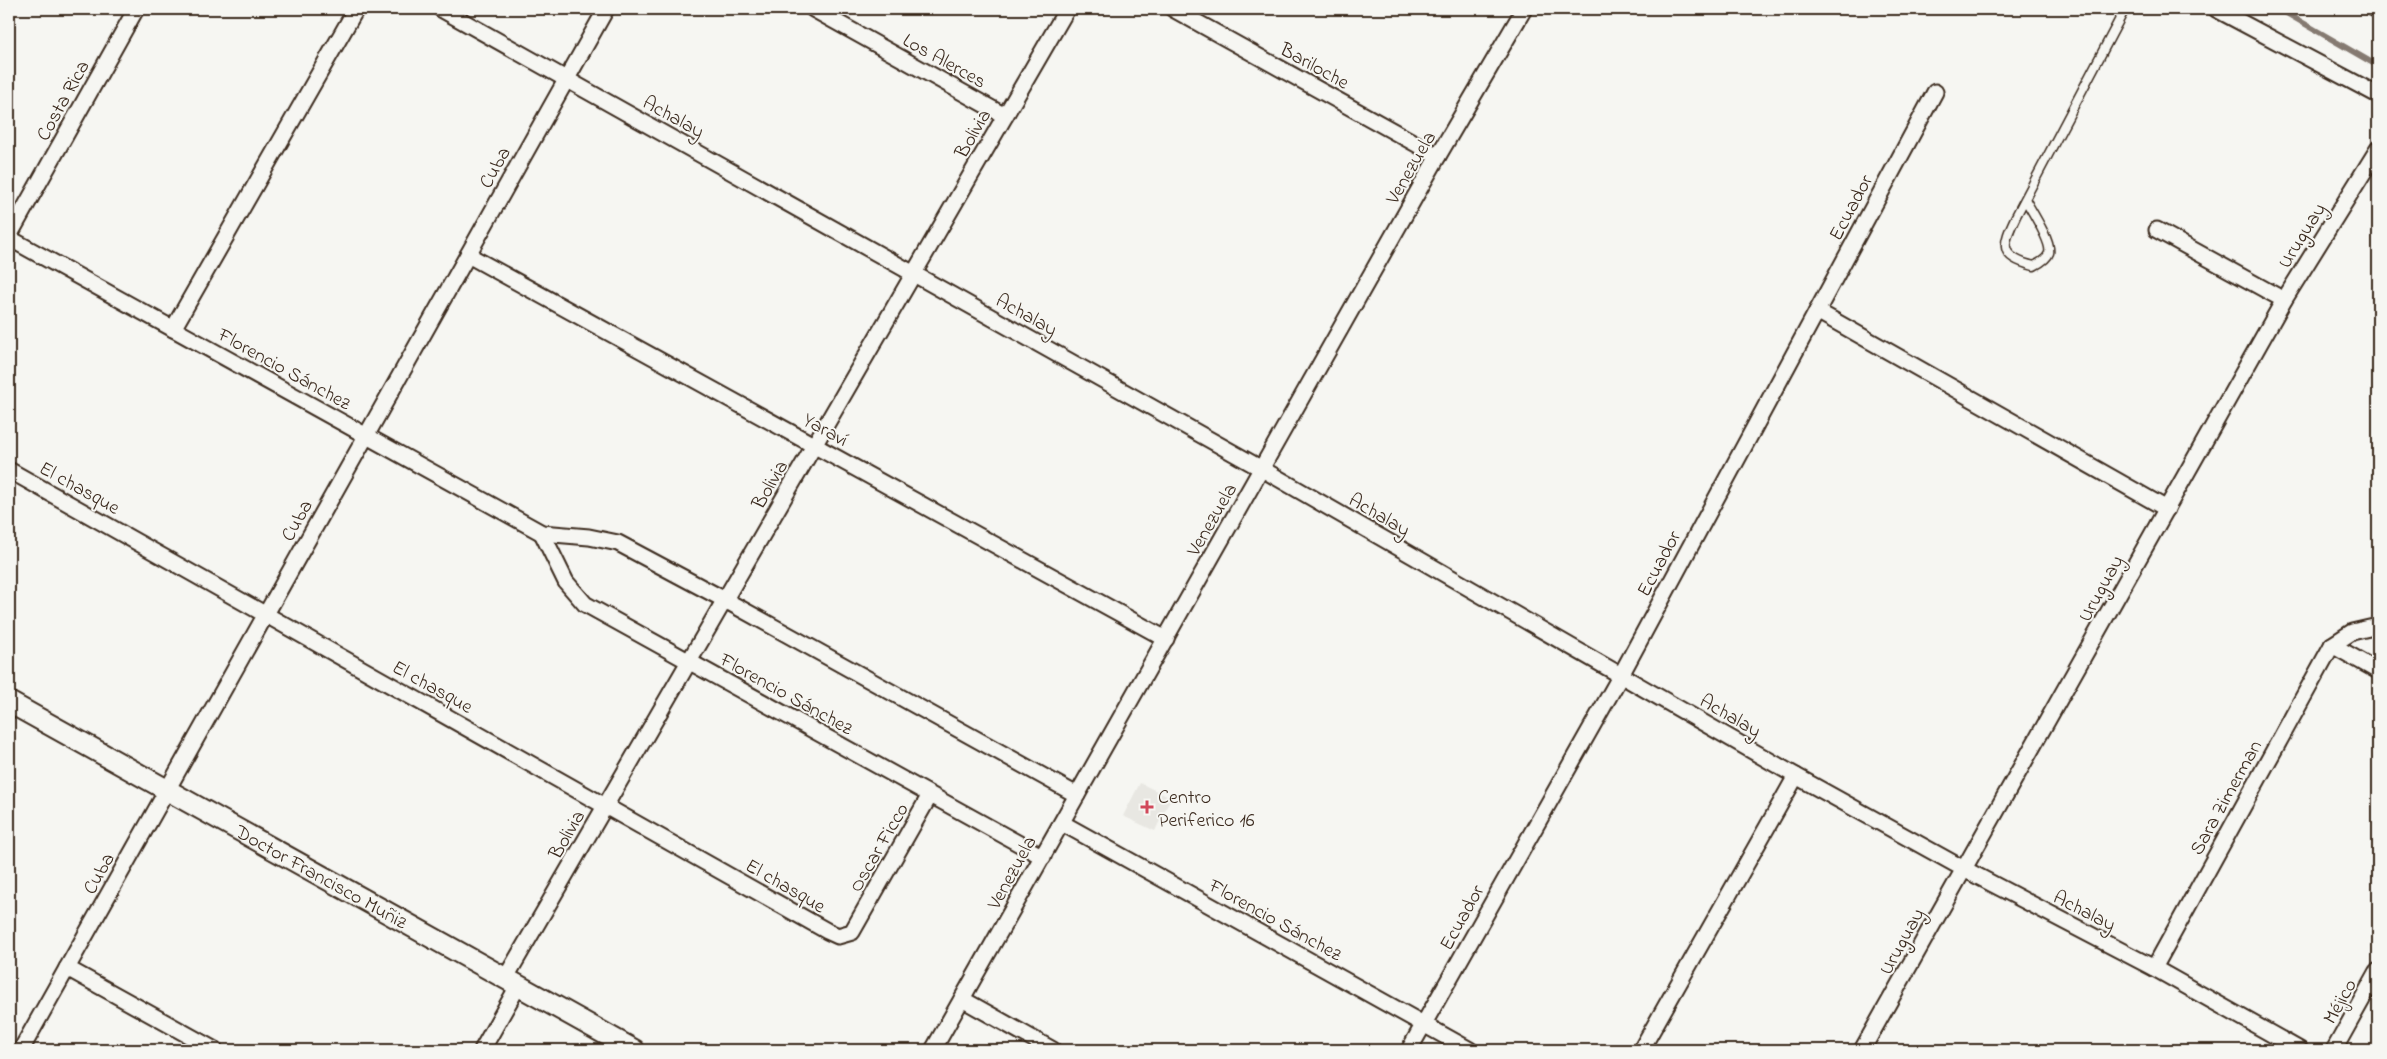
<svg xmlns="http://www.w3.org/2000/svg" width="2387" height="1059" viewBox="0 0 2387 1059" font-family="'Indie Flower',sans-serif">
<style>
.built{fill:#e8e7e2}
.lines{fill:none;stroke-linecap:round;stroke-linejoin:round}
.stream{stroke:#857a71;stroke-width:5.5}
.service-casing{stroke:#3b2a1e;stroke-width:11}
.minor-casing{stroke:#3b2a1e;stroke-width:19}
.secondary-casing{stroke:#3b2a1e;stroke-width:24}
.service{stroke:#f6f6f2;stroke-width:8}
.minor{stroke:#f6f6f2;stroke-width:15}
.secondary{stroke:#f6f6f2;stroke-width:20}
.rail-casing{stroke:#3b2a1e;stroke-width:5.5}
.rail{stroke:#f6f6f2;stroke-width:4;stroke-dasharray:11;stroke-linecap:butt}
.poi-dot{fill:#d1495b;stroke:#f6f6f2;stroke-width:2}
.labels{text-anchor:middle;stroke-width:4;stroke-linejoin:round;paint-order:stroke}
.street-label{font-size:20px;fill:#3b2a1e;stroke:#f6f6f2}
.poi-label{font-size:20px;fill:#3b2a1e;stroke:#f6f6f2;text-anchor:start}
</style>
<rect width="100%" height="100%" fill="#f6f6f2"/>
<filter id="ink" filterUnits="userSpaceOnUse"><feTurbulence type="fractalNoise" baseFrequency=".02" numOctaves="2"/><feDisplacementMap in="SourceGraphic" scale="10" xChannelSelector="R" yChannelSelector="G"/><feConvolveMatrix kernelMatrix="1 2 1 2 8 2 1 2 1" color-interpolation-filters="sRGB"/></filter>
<g filter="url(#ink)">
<polygon class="built" points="1140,783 1171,798 1155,831 1123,816"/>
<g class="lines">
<polyline class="stream" points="2279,9 2378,66"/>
<g class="service-casing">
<path id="service" d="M2025,199C2031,210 2052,242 2049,253C2047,259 2040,263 2034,266C1998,257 2002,245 2016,216L2125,9"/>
</g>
<g class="minor-casing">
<g id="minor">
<polyline points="441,9 1262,469 1796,776 1964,869 2154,968 2300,1050"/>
<polyline points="813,9 1005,116"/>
<polyline points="1173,9 1438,156"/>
<polyline points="2216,9 2378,95"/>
<polyline points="2157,230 2284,300"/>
<polyline points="9,236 136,9"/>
<polyline points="9,238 542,533 589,537 618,543 725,600 1077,795"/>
<polyline points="468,255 1166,639"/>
<polyline points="1817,311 2167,509"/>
<polyline points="173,329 356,9"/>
<polyline points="9,470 827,931 838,936 852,932 930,795"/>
<polyline points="542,533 566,582 585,604 1043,857"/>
<polyline points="2332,645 2378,671"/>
<polyline points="1062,823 1470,1050"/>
<polyline points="67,968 215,1050"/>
<polyline points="2154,968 2332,645 2352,632 2378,626"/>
<polyline points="505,979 1067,9"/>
<polyline points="962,999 1053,1050"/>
<polyline points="21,1050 606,9"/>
<polyline points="482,1050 518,986"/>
<polyline points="933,1050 1438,156 1524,9"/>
<polyline points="1409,1050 1621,675 1935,92"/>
<polyline points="1641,1050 1796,776"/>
<polyline points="1862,1050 2284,300 2378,149"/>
<polyline points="2334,1050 2378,971"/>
</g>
</g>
<g class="secondary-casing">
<g id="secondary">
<path id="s1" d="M9,702L634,1050"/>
</g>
</g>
<use href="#service" class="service"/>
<use href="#minor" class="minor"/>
<use href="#secondary" class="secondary"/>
<g class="rail-casing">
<polyline id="rail" points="2361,9 2378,18"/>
</g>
<use href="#rail" class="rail"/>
</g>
</g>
<path class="poi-dot" d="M1144.5 799.5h5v5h5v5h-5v5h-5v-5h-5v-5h5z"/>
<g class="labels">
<g class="street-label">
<text transform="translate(945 60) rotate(29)" y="7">Los Alerces</text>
<text transform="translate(1315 65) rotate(29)" y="7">Bariloche</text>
<text transform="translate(62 100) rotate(-61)" y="7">Costa Rica</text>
<text transform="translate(674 116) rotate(29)" y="7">Achalay</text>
<text transform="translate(972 133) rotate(-60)" y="7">Bolivia</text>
<text transform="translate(494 167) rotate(-61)" y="7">Cuba</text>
<text transform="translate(1410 167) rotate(-60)" y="7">Venezuela</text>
<text transform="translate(1850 207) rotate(-62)" y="7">Ecuador</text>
<text transform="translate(2301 235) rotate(-58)" y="7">Uruguay</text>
<text transform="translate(1027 314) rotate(29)" y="7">Achalay</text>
<text transform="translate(285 368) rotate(29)" y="7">Florencio Sánchez</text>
<text transform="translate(826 429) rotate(29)" y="7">Yaraví</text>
<text transform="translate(769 484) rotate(-60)" y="7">Bolivia</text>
<text transform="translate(80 487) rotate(29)" y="7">El chasque</text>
<text transform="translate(1380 514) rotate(30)" y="7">Achalay</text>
<text transform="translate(1211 519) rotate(-60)" y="7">Venezuela</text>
<text transform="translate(296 520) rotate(-61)" y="7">Cuba</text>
<text transform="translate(1658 563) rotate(-62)" y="7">Ecuador</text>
<text transform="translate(2100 588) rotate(-61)" y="7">Uruguay</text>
<text transform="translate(433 686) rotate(29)" y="7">El chasque</text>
<text transform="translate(787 693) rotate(29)" y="7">Florencio Sánchez</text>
<text transform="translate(1731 715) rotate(30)" y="7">Achalay</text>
<text transform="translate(2225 797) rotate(-61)" y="7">Sara Zimerman</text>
<text transform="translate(566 834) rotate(-60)" y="7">Bolivia</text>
<text transform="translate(878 847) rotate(-60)" y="7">Oscar Ficco</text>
<text transform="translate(1011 872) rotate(-61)" y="7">Venezuela</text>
<text transform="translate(98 873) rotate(-61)" y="7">Cuba</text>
<text dy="7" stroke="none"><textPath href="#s1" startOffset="358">Doctor Francisco Muñiz</textPath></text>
<text transform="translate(786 885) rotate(30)" y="7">El chasque</text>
<text transform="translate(2085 910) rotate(27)" y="7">Achalay</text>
<text transform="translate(1461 917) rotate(-61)" y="7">Ecuador</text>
<text transform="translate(1276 919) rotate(29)" y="7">Florencio Sánchez</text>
<text transform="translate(1901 941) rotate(-61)" y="7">Uruguay</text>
<text transform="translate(2339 1001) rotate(-61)" y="7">Méjico</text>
</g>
<g class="poi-label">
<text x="1158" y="803">Centro<tspan x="1158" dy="23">Periferico 16</tspan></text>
</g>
</g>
<rect width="2387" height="1059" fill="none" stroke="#f6f6f2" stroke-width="30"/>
<rect x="15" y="15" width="2357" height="1029" fill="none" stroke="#3b2a1e" stroke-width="2" filter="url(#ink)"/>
</svg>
